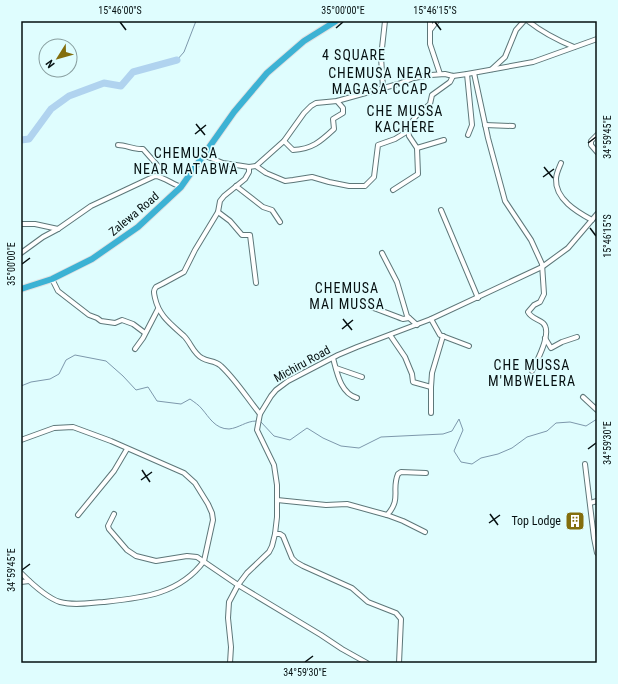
<svg xmlns="http://www.w3.org/2000/svg" width="618" height="684" viewBox="0 0 618 684" font-family="'Roboto Condensed',sans-serif">
<style>
.lines{fill:none;stroke-linecap:round;stroke-linejoin:round}
.stream{stroke:#7d98ac;stroke-width:1}
.river{stroke:#b0d3ef;stroke-width:7}
.minor-casing{stroke:#5d7779;stroke-width:6}
.highway-casing{stroke:#e1e2e2;stroke-width:8}
.minor{stroke:#fff;stroke-width:4}
.highway{stroke:#3cb2d4;stroke-width:6}
.ticks{fill:none;stroke:#061011;stroke-width:1.5}
.labels{text-anchor:middle;stroke-width:3.5;stroke-linejoin:round;paint-order:stroke}
.street-label{font-size:12px;fill:#061011;stroke:#dffdfe}
.poi-label{font-size:12px;fill:#061011;stroke:#dffdfe;text-anchor:end}
.quarter-label{font-size:14px;letter-spacing:1px;fill:#061011;stroke:#dffdfe}
.neatline{fill:none;stroke:#061011;stroke-width:1.5}
.ticks-label{font-size:10px;text-anchor:middle;fill:#061011}
</style>
<rect width="100%" height="100%" fill="#dffdfe"/>
<g class="lines">
<g class="stream">
<polyline points="177,60 184,52 196,21"/>
<path d="M21,386L31,382L50,379L59,374L66,360L75,355L106,361L123,376L136,390L148,387L157,401L181,404L190,399C194,402 199,405 202,409C209,417 215,429 229,429C239,428 246,421 256,421"/>
<polyline points="261,422 274,436 290,440 307,428 323,438 341,446 359,448 381,437 443,434 452,431 459,419 463,430 454,451 461,462 472,464 481,458 498,454 512,448 527,437 547,431 556,423 570,422 586,426 597,419"/>
</g>
<polyline class="river" points="21,140 29,139 51,109 69,96 104,83 121,86 133,72 177,60"/>
<g class="minor-casing">
<g id="minor">
<polyline points="430,21 430,44 440,74"/>
<path d="M528,21C542,32 557,40 574,47"/>
<polyline points="431,29 437,21"/>
<polyline points="492,69 505,57 516,30 524,21"/>
<path d="M474,73L488,138L505,201L531,240L542,264L544,294L540,302L534,305L528,312C531,318 538,319 543,323C553,332 537,361 532,371"/>
<polyline points="467,74 472,125 468,135"/>
<polyline points="383,88 381,57 385,21"/>
<polyline points="485,125 513,126"/>
<polyline points="597,135 591,141 591,145 597,152"/>
<path d="M284,141L293,150C312,149 320,142 334,129L333,119L343,113V108L337,101"/>
<path d="M118,145C126,145 135,150 143,149L158,166L159,176"/>
<polyline points="417,148 444,140"/>
<polyline points="203,155 223,163 249,167 256,166 284,141 304,113 311,106 316,103 337,101 398,84 414,78 431,75 445,74 453,76 467,74 533,62 597,39"/>
<path d="M561,163C559,168 556,174 556,179C555,199 577,212 592,220"/>
<polyline points="256,166 266,173 285,181 293,180 312,177 329,182 349,186 365,186 374,177 378,145 395,139 408,131"/>
<path d="M249,167V172L245,179L224,196L220,201L218,212L195,250L184,272L162,284L156,287C153,291 154,293 155,298C159,316 171,324 184,336C191,343 193,353 202,358C208,362 215,360 221,366C236,380 247,398 260,414"/>
<polyline points="236,186 263,207 272,210 280,222"/>
<polyline points="393,190 418,174 417,148 409,136 408,128 416,116 430,104 432,95 450,82 453,76"/>
<polyline points="441,210 478,298"/>
<polyline points="218,212 230,221 242,235 250,235 256,283"/>
<polyline points="21,224 35,224 58,229"/>
<path d="M21,253L43,237L58,229L91,206L155,176C161,176 173,184 181,187"/>
<polyline points="382,253 397,282 407,316 417,325"/>
<polyline points="52,279 58,291 89,315 97,318 101,321 115,323 122,320 133,324 145,333"/>
<path d="M348,306L352,302C370,305 386,313 403,319L409,318"/>
<polyline points="431,319 440,335 469,346"/>
<polyline points="390,335 405,357 412,374 413,382 431,387"/>
<polyline points="545,338 551,348 562,342 577,337"/>
<polyline points="135,349 143,338 158,309"/>
<path d="M333,358C337,372 340,393 357,398"/>
<polyline points="336,368 362,377"/>
<polyline points="583,397 597,410"/>
<polyline points="431,413 431,387 432,373 443,336"/>
<path d="M21,440L54,428L73,427L111,441L184,473L195,483L208,504L212,513L213,520L204,561C179,595 141,598 103,602C89,603 74,606 60,602C47,598 31,583 21,573"/>
<polyline points="585,464 594,538 597,553"/>
<polyline points="277,500 326,505 347,504 387,515 403,521 425,532"/>
<polyline points="590,503 597,501"/>
<polyline points="114,514 108,526 109,529 127,550 136,556 156,561 187,556 197,557 238,585 321,635 342,649 367,663"/>
<polyline points="78,515 114,471 127,449"/>
<path d="M387,515C402,499 391,490 398,474L401,472L426,473"/>
<polyline points="275,534 280,534 283,536 292,558 296,562 303,566 352,588 368,602 396,613 401,619 399,663"/>
<polyline points="21,582 29,581"/>
<polyline points="230,663 231,647 228,618 229,602 238,585 247,573 269,552 272,546 275,534 277,517 277,485 274,465 257,430 260,414 271,396 276,390 288,381 338,355 357,347 431,319 542,267 568,248 597,214"/>
</g>
</g>
<g class="highway-casing">
<polyline id="highway" points="21,289 52,279 92,259 138,227 181,187 234,112 267,73 304,41 336,21"/>
</g>
<use href="#minor" class="minor"/>
<use href="#highway" class="highway"/>
</g>
<path class="ticks" d="M120,22L126,30M435,22L441,30M336,28L343,22M196,124L205,135M195,134L206,125M588,143L596,137M544,167L553,178M543,177L554,169M590,228L596,236M22,264L30,258M343,319L352,330M342,329L353,320M588,449L596,443M142,470L150,482M141,480L152,472M490,514L498,525M489,523L500,515M22,570L30,564M305,662L313,656"/>
<defs>
<g id="building-square" transform="scale(1)"><rect x="-9" y="-9" width="18" height="18" rx="4" fill="#836e0d" stroke="#dffdfe"/><path d="M-4-6H4V6H1V3H-1V6H-4ZM-2.5-4.3h1.7v1.8h-1.7ZM.8-4.3h1.7v1.8H.8ZM-2.5-1h1.7V.8h-1.7ZM.8-1h1.7V.8H.8Z" fill="#fff"/></g>
</defs>
<g fill-rule="evenodd">
<use href="#building-square" x="575" y="521"/>
</g>
<g class="labels">
<g class="street-label">
<text transform="translate(134 214) rotate(-40)" y="4">Zalewa Road</text>
<text transform="translate(302 364) rotate(-29)" y="4">Michiru Road</text>
</g>
<g class="poi-label">
<text x="561" y="525">Top Lodge</text>
</g>
<g class="quarter-label">
<text x="354" y="60">4 SQUARE</text>
<text x="380" y="78">CHEMUSA NEAR<tspan x="380" dy="16">MAGASA CCAP</tspan></text>
<text x="405" y="116">CHE MUSSA<tspan x="405" dy="16">KACHERE</tspan></text>
<text x="186" y="158">CHEMUSA<tspan x="186" dy="16">NEAR MATABWA</tspan></text>
<text x="347" y="293">CHEMUSA<tspan x="347" dy="16">MAI MUSSA</tspan></text>
<text x="532" y="370">CHE MUSSA<tspan x="532" dy="16">M'MBWELERA</tspan></text>
</g>
</g>
<rect width="618" height="684" fill="none" stroke="#dffdfe" stroke-width="44"/>
<g transform="translate(58 58) rotate(233)"><circle r="19" fill="#dffdfe" stroke="#889e9f"/>
<path d="M0-3L7 15L0 10L-7 15Z" fill="#836e0d"/>
<text y="-6" font-size="11" font-weight="bold" text-anchor="middle" fill="#061011">N</text>
</g>
<rect x="22" y="22" width="574" height="640" class="neatline"/>
<g class="ticks-label">
<text x="120" y="14">15°46'00"S</text>
<text x="343" y="14">35°00'00"E</text>
<text x="435" y="14">15°46'15"S</text>
<text transform="translate(607 137) rotate(-90)" y="4">34°59'45"E</text>
<text transform="translate(607 236) rotate(-90)" y="4">15°46'15"S</text>
<text transform="translate(11 264) rotate(-90)" y="4">35°00'00"E</text>
<text transform="translate(607 443) rotate(-90)" y="4">34°59'30"E</text>
<text transform="translate(11 570) rotate(-90)" y="4">34°59'45"E</text>
<text x="305" y="676">34°59'30"E</text>
</g>
</svg>
